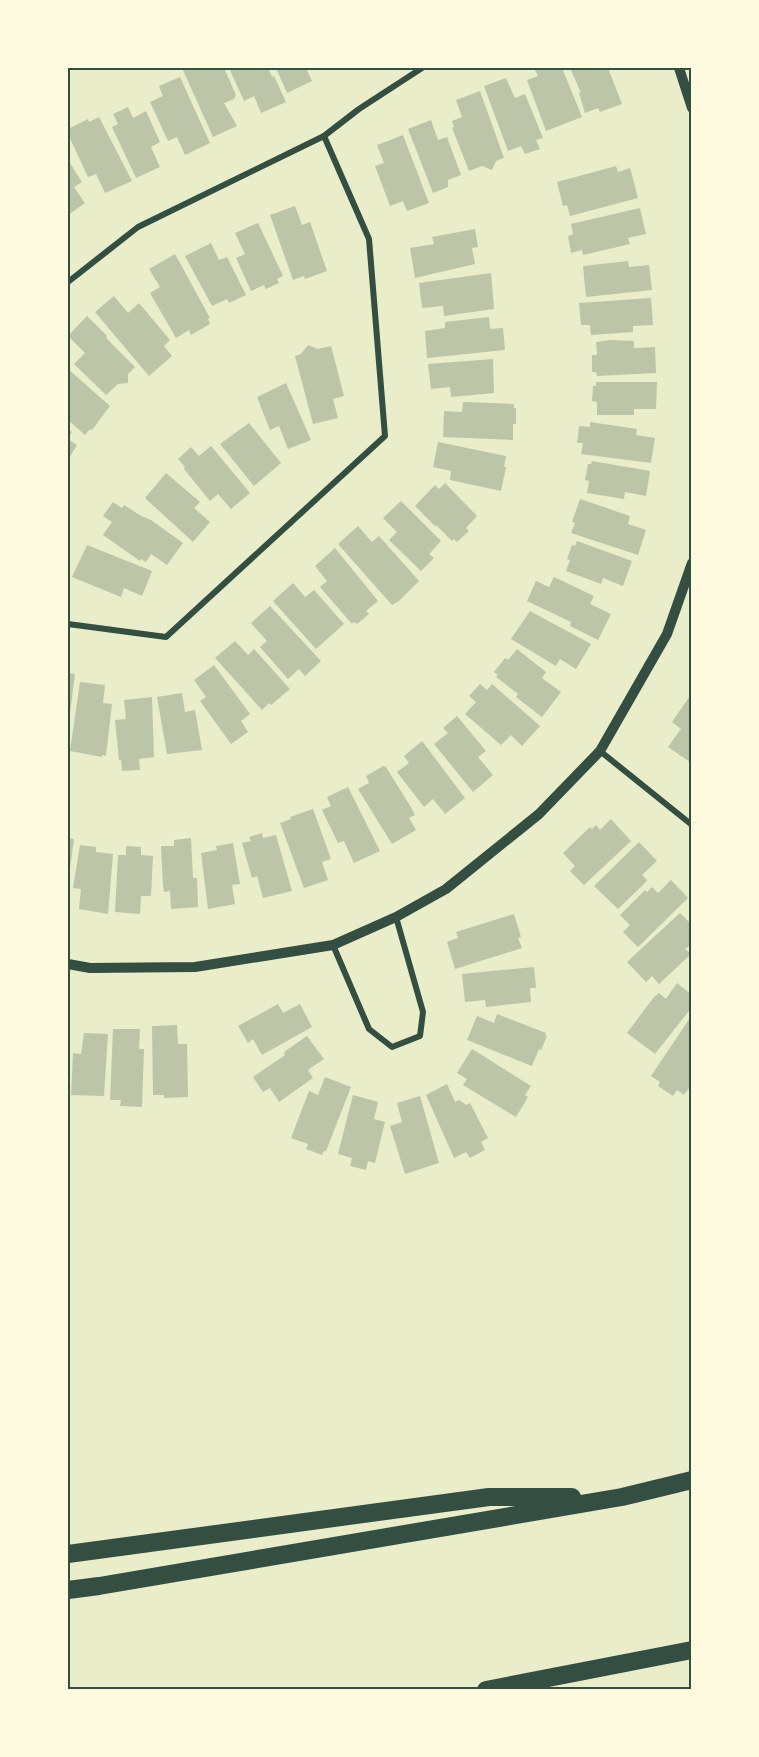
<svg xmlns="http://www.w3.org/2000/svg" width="759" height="1757" viewBox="0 0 759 1757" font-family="Overpass,sans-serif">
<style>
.building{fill:#bcc5a7}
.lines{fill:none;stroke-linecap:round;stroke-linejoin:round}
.minor{stroke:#344e41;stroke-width:6}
.tertiary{stroke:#344e41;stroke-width:10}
.motorway{stroke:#344e41;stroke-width:18}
.neatline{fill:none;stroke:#344e41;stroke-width:2}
</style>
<rect width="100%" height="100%" fill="#e9edc9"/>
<g class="building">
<polygon points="187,68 224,68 236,95 234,99 224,103 237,126 213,137 183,70"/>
<polygon points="229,68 268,68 272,77 274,76 286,102 261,113 254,96 244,101"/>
<polygon points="276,68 306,68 312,81 287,93"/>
<polygon points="534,68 562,68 582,117 546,131 527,80 538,76"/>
<polygon points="570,68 608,68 622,104 600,112 598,108 585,113 579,93 581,93"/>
<polygon points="180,77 210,143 185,155 177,137 168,141 150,102 163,96 159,86"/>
<polygon points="506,78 515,98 525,94 543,138 536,140 540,149 525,154 521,146 508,151 484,86"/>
<polygon points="480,91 504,158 496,161 492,170 482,166 469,171 452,128 454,127 452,121 462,117 456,100"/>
<polygon points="128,107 133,118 146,111 160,142 151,147 160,167 136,178 112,127 118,124 113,114"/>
<polygon points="99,117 132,181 105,193 96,174 88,177 68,134 68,129 88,119 89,122"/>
<polygon points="431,120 438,140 447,137 461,175 448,180 448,187 433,193 408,129"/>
<polygon points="403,135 429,203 407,211 403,201 390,206 375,166 384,163 377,145"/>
<polygon points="68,160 82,182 74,187 85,203 68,215"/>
<polygon points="616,166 618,172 630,168 638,198 570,216 567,205 563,206 557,182"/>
<polygon points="295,206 302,225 310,222 327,271 305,279 304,276 293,280 270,215"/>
<polygon points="640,208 646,234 628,238 630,244 583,255 582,250 571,253 568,236 573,234 571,224"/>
<polygon points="258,223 283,276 277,279 279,283 266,289 264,285 251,291 236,258 245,254 235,233"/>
<polygon points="475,229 478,247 472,248 475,264 415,278 410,248 434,244 432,237"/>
<polygon points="211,243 219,260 227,257 246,295 229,303 227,299 212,306 185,256"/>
<polygon points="175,254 210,318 208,319 210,324 191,335 189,330 176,338 150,293 160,287 149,269"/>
<polygon points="628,261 629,267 649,265 652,290 586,297 583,266"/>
<polygon points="491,273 494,309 444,316 443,306 422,308 419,283"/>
<polygon points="114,296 128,313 139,303 170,340 164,346 172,356 149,376 95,312"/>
<polygon points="651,298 653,325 633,326 633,332 591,335 590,325 581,325 579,303"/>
<polygon points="87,316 107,336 106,338 135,367 128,374 128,383 118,384 106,395 74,364 85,353 68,336"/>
<polygon points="489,317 490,329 503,328 505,350 427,358 425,331 445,328 445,322"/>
<polygon points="611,340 634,341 634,348 655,347 656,373 597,376 596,372 592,372 592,355 597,355 596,342"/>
<polygon points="308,345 318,349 331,346 344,396 333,399 338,418 313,424 295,356 301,354"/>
<polygon points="493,359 494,393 451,397 450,387 431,389 428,364"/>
<polygon points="68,369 110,406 92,430 90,429 85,435 68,420"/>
<polygon points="596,382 657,382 656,409 634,409 634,415 597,415 597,402 592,401 593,386 596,386"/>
<polygon points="286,383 311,440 288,449 279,426 270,430 257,397"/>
<polygon points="463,402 514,404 514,408 516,408 516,424 513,424 513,440 443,437 444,411 462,412"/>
<polygon points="590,422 637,429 636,435 655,438 651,463 581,454 583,443 577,443 579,426 590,427"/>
<polygon points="249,423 281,463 254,486 220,444"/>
<polygon points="68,429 72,432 68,439 77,445 68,460"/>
<polygon points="438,442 506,456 504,467 506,467 501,491 450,480 451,471 433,467"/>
<polygon points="211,446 250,493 231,509 218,494 210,501 184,469 185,467 178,459 191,447 199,456"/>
<polygon points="592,461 650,471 646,496 625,492 624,499 587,493 589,481 585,480 588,464 591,464"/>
<polygon points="166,473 200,502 194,508 210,522 193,542 145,498"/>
<polygon points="445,483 477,516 466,528 469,531 457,542 454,539 452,541 436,525 435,526 415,506 435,485 439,489"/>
<polygon points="580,499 630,516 628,524 646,530 638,555 571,533 575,523 572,522"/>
<polygon points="401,501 441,541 429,554 434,558 421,571 389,540 397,532 383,518"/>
<polygon points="113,502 122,508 124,505 141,516 151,520 183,543 167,565 151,554 146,562 141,559 140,561 103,535 112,522 103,516"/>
<polygon points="358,526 372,542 379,536 419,581 399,601 392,605 338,544"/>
<polygon points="577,541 632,561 623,586 603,578 601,584 566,571 570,560 567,559 572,545 575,546"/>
<polygon points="87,545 152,571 142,596 124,588 121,597 72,577"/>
<polygon points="335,548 378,601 366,611 369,614 357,624 354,622 352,624 320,587 327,581 315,566"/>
<polygon points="554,577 594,596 590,604 611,614 598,640 570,626 571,622 527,601 536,581 549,587"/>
<polygon points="293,583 305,597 314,590 344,624 316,649 273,601"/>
<polygon points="270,606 321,661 305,676 299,669 288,679 260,647 267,641 251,623"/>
<polygon points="530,611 591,644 576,669 560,659 556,666 511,639"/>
<polygon points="235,641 248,655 254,649 290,689 271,705 269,703 262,710 215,658"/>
<polygon points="517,649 546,672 542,678 561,692 542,717 516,697 518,694 496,677 498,675 494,672 505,658 508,660"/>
<polygon points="214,665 250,714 241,721 248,732 231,744 200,701 206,697 194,680"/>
<polygon points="68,673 75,674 69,721 68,721"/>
<polygon points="80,682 105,685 103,703 112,704 106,756 102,755 102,757 70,751"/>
<polygon points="480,684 487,690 492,684 540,726 522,746 511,735 501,745 465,714 476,702 469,696"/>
<polygon points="182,693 185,712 195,710 202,750 167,754 157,697"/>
<polygon points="692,693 692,761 690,762 668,747 681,729 672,722"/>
<polygon points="152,697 154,757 139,759 140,770 122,771 121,760 119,760 115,720 126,719 124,700"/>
<polygon points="457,716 486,751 478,757 493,775 473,792 434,744 448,733 443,728"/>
<polygon points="422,741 465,798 445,814 433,799 424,807 397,772 409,763 404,756"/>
<polygon points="383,766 386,767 412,809 415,815 409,818 416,830 392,844 358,789 369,783 366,776"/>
<polygon points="348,787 380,851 354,863 344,841 338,843 322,810 331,806 327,797"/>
<polygon points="313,809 331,859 322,862 328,880 304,888 280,823 291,819 290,817"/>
<polygon points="611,819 631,841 584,885 570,871 575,866 563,853 590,827 592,829 596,825 600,830"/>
<polygon points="262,833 263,838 276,835 292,891 263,898 257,876 252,878 242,843 251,841 249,837"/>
<polygon points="68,838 74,839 69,875 68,875"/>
<polygon points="191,838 193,878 197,878 198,907 171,909 170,891 164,892 163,885 161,846 174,846 174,840"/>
<polygon points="639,842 657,861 642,875 647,880 644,884 618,909 594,886"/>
<polygon points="233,843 240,884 232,885 235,904 208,909 201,853 217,850 216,846"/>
<polygon points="80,845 96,847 96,852 113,854 108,914 79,909 81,889 73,888"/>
<polygon points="126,846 141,847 141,855 153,856 151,896 141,896 140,914 115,912 118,855 126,855"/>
<polygon points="671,880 688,898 638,947 623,932 630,925 620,915 645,890 647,892 652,887 658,893"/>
<polygon points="680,913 692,925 692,944 685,949 691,954 659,984 652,976 646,982 627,962"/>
<polygon points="514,914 521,937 518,938 522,948 455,969 447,942 458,938 456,932"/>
<polygon points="534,967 536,988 530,988 531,1002 486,1007 485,1000 465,1002 462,974"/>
<polygon points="677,983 692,995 692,1007 655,1054 627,1033 654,997 659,993 666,999"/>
<polygon points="278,1004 283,1013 300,1004 312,1027 262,1055 253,1039 248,1043 238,1026"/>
<polygon points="497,1014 546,1033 545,1035 547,1036 541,1050 539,1049 532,1066 467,1040 477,1016 494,1023"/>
<polygon points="692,1015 692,1084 684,1095 677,1090 673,1096 658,1086 660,1082 651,1076"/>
<polygon points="177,1025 178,1044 187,1044 188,1097 164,1098 164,1095 153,1095 152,1026"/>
<polygon points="113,1029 140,1029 139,1049 144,1049 142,1107 120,1106 121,1100 110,1100"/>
<polygon points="84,1033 108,1034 104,1096 71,1095 73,1053 81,1054"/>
<polygon points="307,1036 324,1059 308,1070 313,1078 279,1102 270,1088 263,1092 253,1077 285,1055 284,1052"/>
<polygon points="472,1049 531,1086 525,1095 528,1097 516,1117 463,1085 467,1079 457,1073"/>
<polygon points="325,1077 351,1087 326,1151 324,1151 322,1155 306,1149 308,1144 291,1138 309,1091 318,1095"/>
<polygon points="447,1084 455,1102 459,1100 466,1105 470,1103 488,1138 481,1142 485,1150 470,1158 466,1152 454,1158 426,1095"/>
<polygon points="353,1095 378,1102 374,1119 385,1122 375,1163 368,1161 366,1170 350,1166 352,1158 338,1154"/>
<polygon points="420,1096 439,1163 405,1174 390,1126 402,1122 397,1103"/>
</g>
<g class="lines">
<g class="minor">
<polyline points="68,282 138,227 324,136 359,109 422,68"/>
<polyline points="68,624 166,637 385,436 369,239 324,136"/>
<polyline points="600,751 692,825"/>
<polyline points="333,945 369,1029 392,1047 420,1036 423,1012 396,917"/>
</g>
<g class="tertiary">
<polyline points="679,68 692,108"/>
<polyline points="68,964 90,968 195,967 333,945 396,917 446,889 539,814 600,751 667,634 692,563"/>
</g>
<g class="motorway">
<polyline points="68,1554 489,1497 572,1497"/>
<polyline points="68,1590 99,1586 622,1497 692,1480"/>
<polyline points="486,1690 692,1650"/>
</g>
</g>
<rect width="759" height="1757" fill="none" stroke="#fefae0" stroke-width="138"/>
<rect x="69" y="69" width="621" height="1619" class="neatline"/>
</svg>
